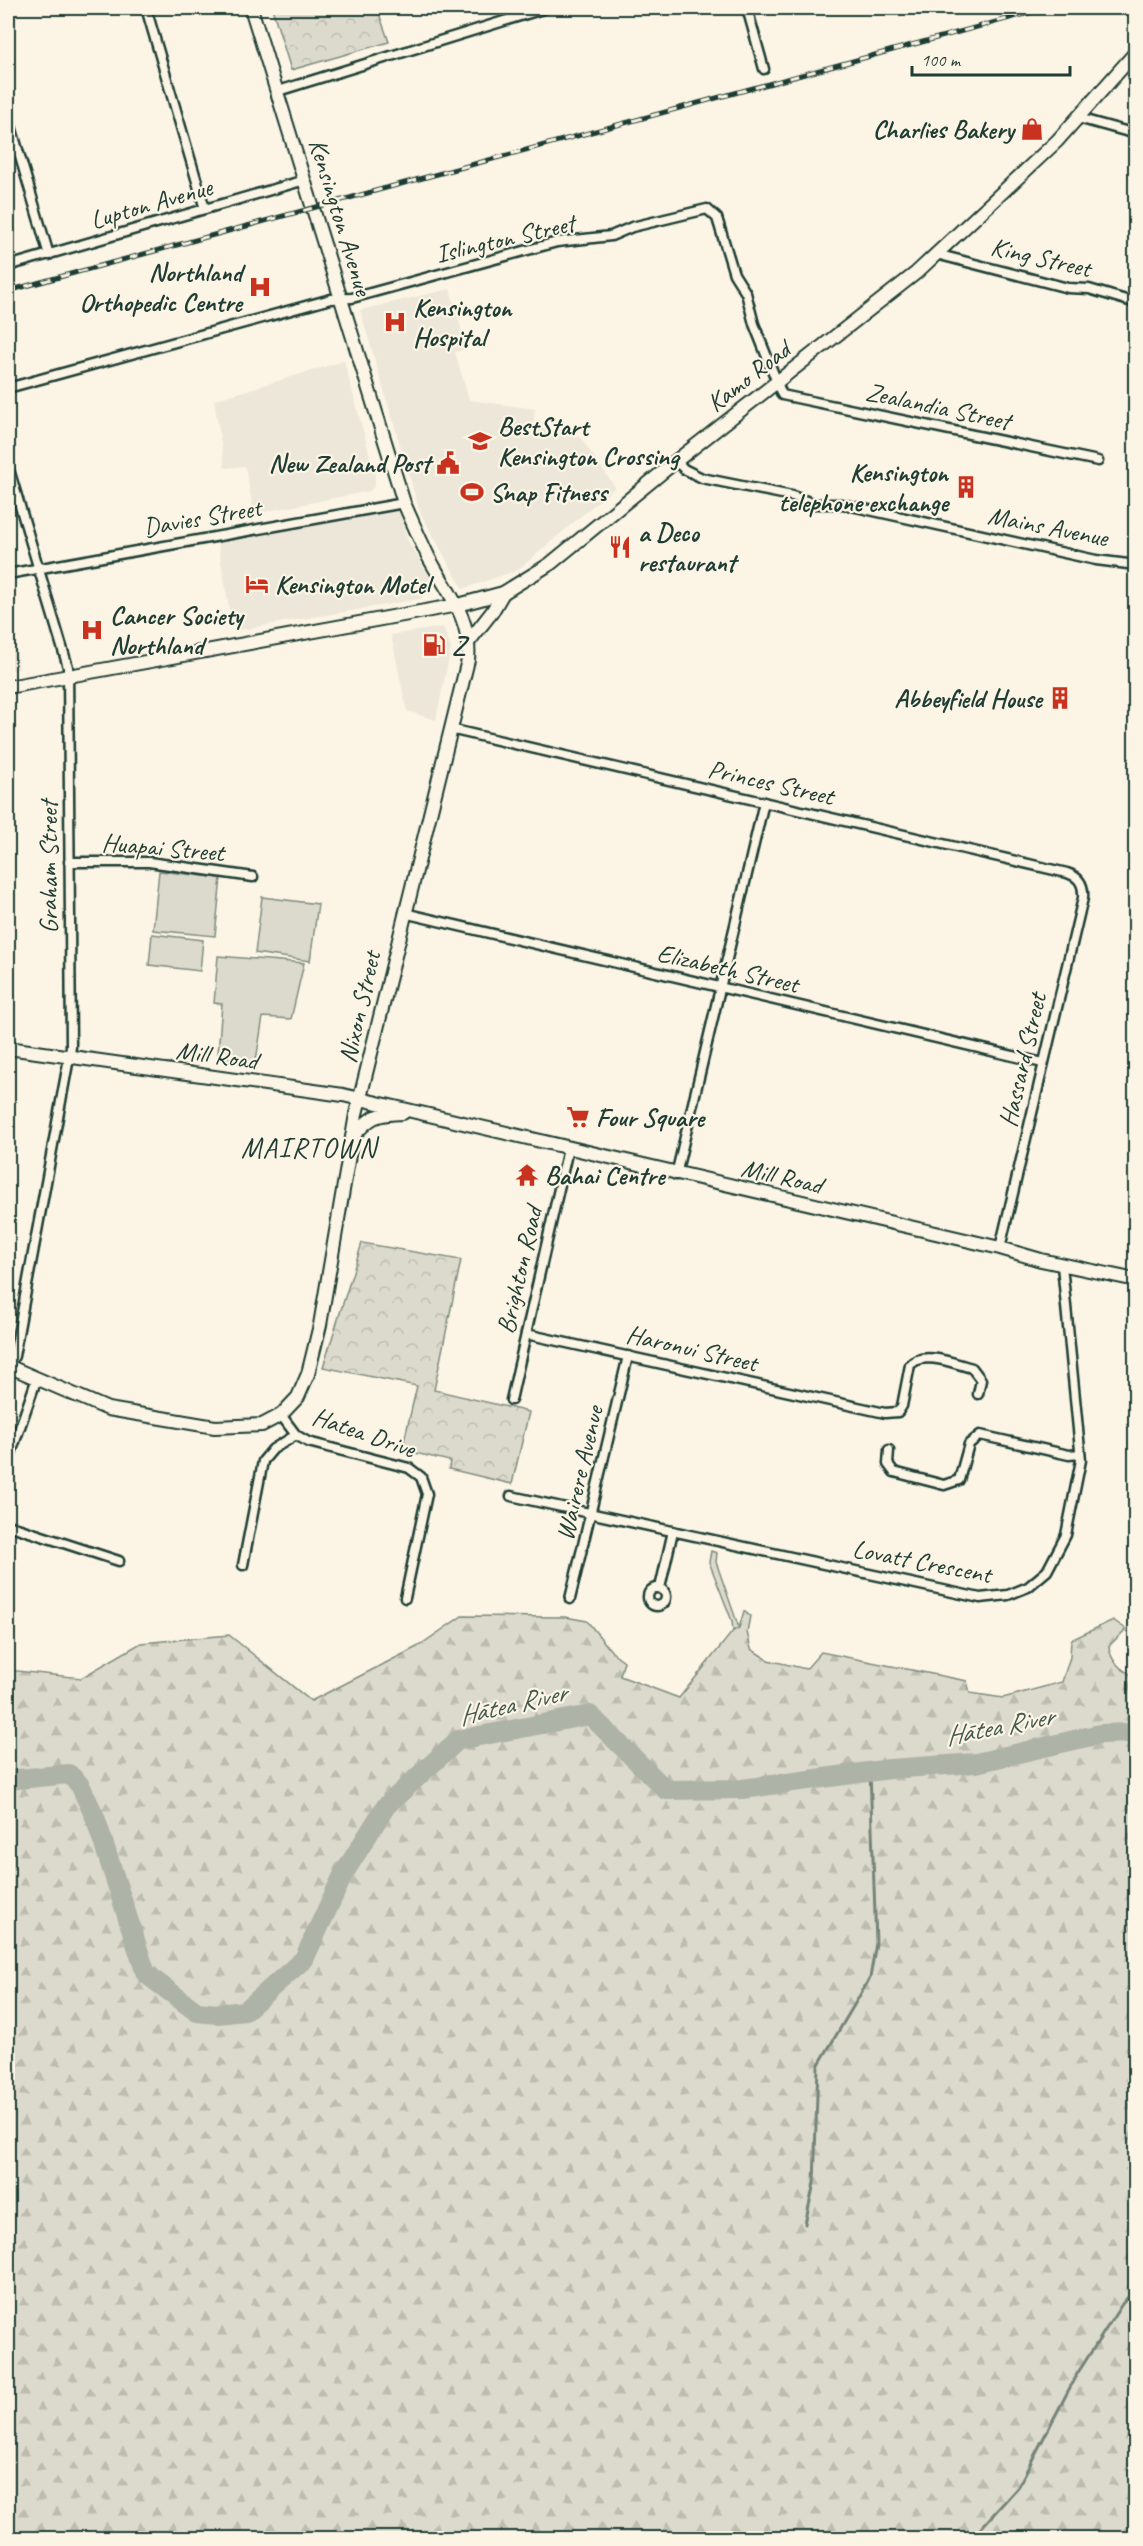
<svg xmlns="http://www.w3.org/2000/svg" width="1143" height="2546" viewBox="0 0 1143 2546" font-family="Caveat,sans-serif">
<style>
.built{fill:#ece7d8}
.green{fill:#dcdacc;stroke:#7e8c80;stroke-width:1.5}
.forest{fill:url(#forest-firs);stroke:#7e8c80;stroke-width:1.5}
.park{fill:url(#park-crowns);stroke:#7e8c80;stroke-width:1.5}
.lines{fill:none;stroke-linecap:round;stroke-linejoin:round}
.stream{stroke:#758479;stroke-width:3}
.river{stroke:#aeb3a7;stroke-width:20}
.street-casing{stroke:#1f3d34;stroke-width:13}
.secondary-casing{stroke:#1f3d34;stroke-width:16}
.street{stroke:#fcf5e5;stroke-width:8}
.secondary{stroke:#fcf5e5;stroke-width:12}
.rail-casing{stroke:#1f3d34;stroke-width:5}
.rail{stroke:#fcf5e5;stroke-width:3;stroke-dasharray:9;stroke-linecap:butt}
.labels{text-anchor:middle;stroke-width:4.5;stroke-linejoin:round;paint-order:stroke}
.poi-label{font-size:26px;font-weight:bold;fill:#1f3d34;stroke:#fcf5e5;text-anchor:start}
.street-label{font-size:26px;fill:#1f3d34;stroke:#fcf5e5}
.water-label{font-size:27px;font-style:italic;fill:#435a51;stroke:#fcf5e5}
.quarter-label{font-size:28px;letter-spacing:1.5px;fill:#1f3d34;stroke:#fcf5e5}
</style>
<defs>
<pattern id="forest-firs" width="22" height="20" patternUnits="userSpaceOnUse" patternTransform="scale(1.5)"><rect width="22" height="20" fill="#dcdacc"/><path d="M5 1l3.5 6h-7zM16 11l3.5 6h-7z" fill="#bcbcb0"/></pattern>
<pattern id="park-crowns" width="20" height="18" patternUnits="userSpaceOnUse" patternTransform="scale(1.5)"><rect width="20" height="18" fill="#dcdacc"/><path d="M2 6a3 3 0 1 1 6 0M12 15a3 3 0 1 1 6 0" fill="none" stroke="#bcbcb0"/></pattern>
</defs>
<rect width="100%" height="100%" fill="#fcf5e5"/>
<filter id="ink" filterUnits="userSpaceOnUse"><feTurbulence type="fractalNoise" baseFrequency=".0167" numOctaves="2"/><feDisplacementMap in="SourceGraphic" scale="12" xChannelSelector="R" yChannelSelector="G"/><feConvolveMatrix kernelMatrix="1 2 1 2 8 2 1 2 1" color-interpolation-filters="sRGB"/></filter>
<g filter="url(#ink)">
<g class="built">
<polygon points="450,289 467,349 455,352 469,400 535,409 533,426 580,437 615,487 518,570 463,589 420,512 360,310"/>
<polygon points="344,361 375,474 375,485 370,491 254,514 245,466 225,468 214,400"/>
<polygon points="398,506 407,539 430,578 428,590 420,599 233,631 218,544"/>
<polygon points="8,602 19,669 8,671"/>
<polygon points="443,627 451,648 436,720 407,711 391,635"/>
</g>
<g class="green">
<polygon points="159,871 221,878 215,936 153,930"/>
<polygon points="262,897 318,904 310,961 255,953"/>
<polygon points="152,934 203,940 200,971 149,965"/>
<polygon points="218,956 304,963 291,1019 263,1017 255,1067 218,1054 222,1004 214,1003"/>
<polygon points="711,1551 717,1553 716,1562 739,1628 733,1631 732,1621 709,1562"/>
</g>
<path class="forest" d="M744,1611L750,1616L747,1632L751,1649L768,1660L806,1669L821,1652L967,1681L970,1693L1003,1698L1062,1682L1070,1657L1071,1640L1113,1620L1126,1629L1109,1646C1110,1661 1122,1671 1136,1677L1135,2538H8V1670L81,1678L141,1643L229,1635L311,1701L417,1647L462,1616L565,1617L587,1621L612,1652L624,1661L620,1676L679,1698L733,1631L739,1628Z"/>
<g class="park">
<polygon points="272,8 377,8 389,42 291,70"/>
<polygon points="362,1243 461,1260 434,1390 529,1412 512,1484 449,1469 450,1461 402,1450 417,1386 323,1367"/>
</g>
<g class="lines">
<g class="stream">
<polyline points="805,2224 814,2183 818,2066 870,1978 876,1943 870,1772"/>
<polyline points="972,2538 1018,2487 1077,2374 1122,2304 1136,2288"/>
</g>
<polyline class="river" points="8,1780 69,1774 80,1785 95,1817 146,1974 197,2012 218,2014 245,2011 304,1959 344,1873 386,1806 458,1740 590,1715 666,1790 742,1789 890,1769 976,1763 1100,1734 1136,1733"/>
<g class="street-casing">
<g id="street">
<polyline points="146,8 205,209"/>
<polyline points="747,8 764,69"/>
<polyline points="774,8 787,8"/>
<polyline points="278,91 546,8"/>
<polyline points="8,116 49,255"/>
<polyline points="1078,118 1136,134"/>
<polyline points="936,254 1068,288 1089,289 1136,303"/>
<polyline points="8,266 305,180"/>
<polyline points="8,388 331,299 352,298 557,242 611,236 632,227 707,209 717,218 734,274 746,293 754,324 782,395 1098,461"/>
<polyline points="676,461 684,469 702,478 792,496 815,504 842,504 1096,560 1136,565"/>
<polyline points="8,466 68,667 71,1047 14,1356 9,1367"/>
<polyline points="8,574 404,503"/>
<path d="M450,729L1067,873C1080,877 1084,885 1083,898L1000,1248"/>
<polyline points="69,862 149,862 253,877"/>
<polyline points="404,913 1043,1063"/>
<polyline points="676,1175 764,802"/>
<path d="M526,1334L885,1413L898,1412L902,1406L910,1365C923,1350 956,1364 972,1368L981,1380L978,1394"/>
<polyline points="511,1400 568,1149"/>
<polyline points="281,1415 296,1435 308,1442 409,1468 421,1477 427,1494 405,1598"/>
<polyline points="889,1450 888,1464 894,1472 944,1485 959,1480 969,1444 980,1435 1069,1455 1080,1454"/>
<polyline points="8,1462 37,1378"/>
<polyline points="511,1496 980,1598 1008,1595 1028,1587 1047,1571 1066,1535 1081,1460 1062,1265"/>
<polyline points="8,1525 119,1561"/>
<polyline points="243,1565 263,1461 273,1449 296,1435"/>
<circle cx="657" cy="1597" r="9"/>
<polyline points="660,1588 673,1531"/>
<polyline points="570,1599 628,1356"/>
</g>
</g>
<g class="secondary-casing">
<g id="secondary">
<polyline points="470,640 492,612 503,593"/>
<polyline points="8,687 458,605 503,593 550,564 676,461 916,273 1057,141 1136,52"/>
<polyline points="8,1048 343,1095 1000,1248 1041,1260 1136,1280"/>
<path d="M352,1137C371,1116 375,1114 403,1113"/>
<path d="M8,1366L108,1409L215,1427L262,1425L281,1415L298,1397L308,1374L320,1325L356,1114L468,660C472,619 448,593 429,558C420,540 412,521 404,503L251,8"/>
</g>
</g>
<use href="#street" class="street"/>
<use href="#secondary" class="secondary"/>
<g class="rail-casing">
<polyline id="rail" points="8,291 1047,8"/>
</g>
<use href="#rail" class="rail"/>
</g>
</g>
<defs>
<g id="shop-bare" transform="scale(1.8)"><path d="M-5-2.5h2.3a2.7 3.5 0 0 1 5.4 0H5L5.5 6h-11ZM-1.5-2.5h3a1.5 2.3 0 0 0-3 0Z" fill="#c8321e" stroke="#fcf5e5" stroke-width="2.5" paint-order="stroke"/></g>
<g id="hospital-bare" transform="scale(1.8)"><path d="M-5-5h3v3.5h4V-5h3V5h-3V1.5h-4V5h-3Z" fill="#c8321e" stroke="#fcf5e5" stroke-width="2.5" paint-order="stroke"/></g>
<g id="school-bare" transform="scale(1.8)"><path d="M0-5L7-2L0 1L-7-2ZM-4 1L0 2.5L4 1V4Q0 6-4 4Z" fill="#c8321e" stroke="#fcf5e5" stroke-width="2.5" paint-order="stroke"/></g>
<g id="civic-bare" transform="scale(1.8)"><path d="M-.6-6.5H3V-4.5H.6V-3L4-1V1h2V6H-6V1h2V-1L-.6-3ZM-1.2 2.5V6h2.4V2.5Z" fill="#c8321e" stroke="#fcf5e5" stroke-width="2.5" paint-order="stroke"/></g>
<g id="building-bare" transform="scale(1.8)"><path d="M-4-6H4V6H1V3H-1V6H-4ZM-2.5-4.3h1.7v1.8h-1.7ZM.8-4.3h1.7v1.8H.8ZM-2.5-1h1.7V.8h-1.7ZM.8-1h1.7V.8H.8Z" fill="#c8321e" stroke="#fcf5e5" stroke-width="2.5" paint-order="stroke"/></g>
<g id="stadium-bare" transform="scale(1.8)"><path d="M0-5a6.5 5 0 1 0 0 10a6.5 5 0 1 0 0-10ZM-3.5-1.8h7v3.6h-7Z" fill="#c8321e" stroke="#fcf5e5" stroke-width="2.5" paint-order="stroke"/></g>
<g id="restaurant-bare" transform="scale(1.8)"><path d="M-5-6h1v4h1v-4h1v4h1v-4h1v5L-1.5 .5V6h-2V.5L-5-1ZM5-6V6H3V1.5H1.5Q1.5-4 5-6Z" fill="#c8321e" stroke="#fcf5e5" stroke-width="2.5" paint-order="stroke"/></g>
<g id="hotel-bare" transform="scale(1.8)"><path d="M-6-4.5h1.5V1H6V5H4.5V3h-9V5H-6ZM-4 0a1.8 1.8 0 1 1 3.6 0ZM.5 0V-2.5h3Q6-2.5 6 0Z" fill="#c8321e" stroke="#fcf5e5" stroke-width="2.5" paint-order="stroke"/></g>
<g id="fuel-bare" transform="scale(1.8)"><path d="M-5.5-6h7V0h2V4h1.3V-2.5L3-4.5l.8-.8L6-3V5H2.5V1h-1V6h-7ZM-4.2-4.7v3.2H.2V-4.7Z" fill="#c8321e" stroke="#fcf5e5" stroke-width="2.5" paint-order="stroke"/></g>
<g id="supermarket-bare" transform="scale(1.8)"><path d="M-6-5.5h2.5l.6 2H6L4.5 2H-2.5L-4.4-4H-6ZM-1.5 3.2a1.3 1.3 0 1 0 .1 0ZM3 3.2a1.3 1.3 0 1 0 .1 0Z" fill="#c8321e" stroke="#fcf5e5" stroke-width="2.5" paint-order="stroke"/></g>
<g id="temple-bare" transform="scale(1.8)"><path d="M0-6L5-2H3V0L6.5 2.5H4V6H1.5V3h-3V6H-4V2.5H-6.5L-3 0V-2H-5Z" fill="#c8321e" stroke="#fcf5e5" stroke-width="2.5" paint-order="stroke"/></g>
</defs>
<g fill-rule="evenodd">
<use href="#shop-bare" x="1032" y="129"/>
<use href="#hospital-bare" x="260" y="287"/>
<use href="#hospital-bare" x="395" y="322"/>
<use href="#school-bare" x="480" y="441"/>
<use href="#civic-bare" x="448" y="463"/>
<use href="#building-bare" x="966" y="487"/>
<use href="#stadium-bare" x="472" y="492"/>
<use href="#restaurant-bare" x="620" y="547"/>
<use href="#hotel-bare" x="257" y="584"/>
<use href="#hospital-bare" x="92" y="630"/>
<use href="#fuel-bare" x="434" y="645"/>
<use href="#building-bare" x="1060" y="698"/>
<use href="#supermarket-bare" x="578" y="1117"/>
<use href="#temple-bare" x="527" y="1175"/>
</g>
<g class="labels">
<g class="poi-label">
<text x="1014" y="138" text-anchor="end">Charlies Bakery</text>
<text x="242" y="281" text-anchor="end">Northland<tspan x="242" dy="30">Orthopedic Centre</tspan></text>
<text x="413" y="316">Kensington<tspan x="413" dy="30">Hospital</tspan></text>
<text x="498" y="435">BestStart<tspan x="498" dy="30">Kensington Crossing</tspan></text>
<text x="430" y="472" text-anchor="end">New Zealand Post</text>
<text x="948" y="481" text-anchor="end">Kensington<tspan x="948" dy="30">telephone exchange</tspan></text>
<text x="490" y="501">Snap Fitness</text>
<text x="638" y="541">a Deco<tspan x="638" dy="30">restaurant</tspan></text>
<text x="275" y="593">Kensington Motel</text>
<text x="110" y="624">Cancer Society<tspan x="110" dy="30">Northland</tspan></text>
<text x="452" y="654">Z</text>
<text x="1042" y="707" text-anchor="end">Abbeyfield House</text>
<text x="596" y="1126">Four Square</text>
<text x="545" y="1184">Bahai Centre</text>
</g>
<g class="street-label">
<text transform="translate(151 203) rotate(-16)" y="9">Lupton Avenue</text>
<text transform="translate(341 217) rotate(73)" y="9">Kensington Avenue</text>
<text transform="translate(505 238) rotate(-13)" y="9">Islington Street</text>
<text transform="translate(1041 257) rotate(13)" y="9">King Street</text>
<text transform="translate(748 376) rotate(-38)" y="9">Kamo Road</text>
<text transform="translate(938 406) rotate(12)" y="9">Zealandia Street</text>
<text transform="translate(202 517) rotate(-10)" y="9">Davies Street</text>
<text transform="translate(1048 526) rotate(11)" y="9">Mains Avenue</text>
<text transform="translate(771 782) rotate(13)" y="9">Princes Street</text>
<text transform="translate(163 847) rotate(5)" y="9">Huapai Street</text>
<text transform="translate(48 867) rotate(-90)" y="9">Graham Street</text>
<text transform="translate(728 968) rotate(13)" y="9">Elizabeth Street</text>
<text transform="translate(359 1007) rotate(-77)" y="9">Nixon Street</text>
<text transform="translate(217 1055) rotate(8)" y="9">Mill Road</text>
<text transform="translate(1022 1060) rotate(-77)" y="9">Hassard Street</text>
<text transform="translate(782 1176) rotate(13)" y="9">Mill Road</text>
<text transform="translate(519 1270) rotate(-77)" y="9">Brighton Road</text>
<text transform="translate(692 1348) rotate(13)" y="9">Haronui Street</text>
<text transform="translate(364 1432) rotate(19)" y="9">Hatea Drive</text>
<text transform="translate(579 1473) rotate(-77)" y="9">Wairere Avenue</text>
<text transform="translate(922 1561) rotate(11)" y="9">Lovatt Crescent</text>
</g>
<g class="water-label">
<text transform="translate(512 1704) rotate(-13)" y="9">Hātea River</text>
<text transform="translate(999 1726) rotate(-11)" y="9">Hātea River</text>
</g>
<g class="quarter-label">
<text x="309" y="1157">MAIRTOWN</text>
</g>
</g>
<rect width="1143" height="2546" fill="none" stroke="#fcf5e5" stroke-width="30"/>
<rect x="15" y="15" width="1113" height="2516" fill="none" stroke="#1f3d34" stroke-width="2" filter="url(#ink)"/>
<path d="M912 66v9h158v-9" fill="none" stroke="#1f3d34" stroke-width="3"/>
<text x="921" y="66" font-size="18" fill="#1f3d34" stroke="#fcf5e5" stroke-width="4.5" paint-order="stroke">100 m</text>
</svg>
